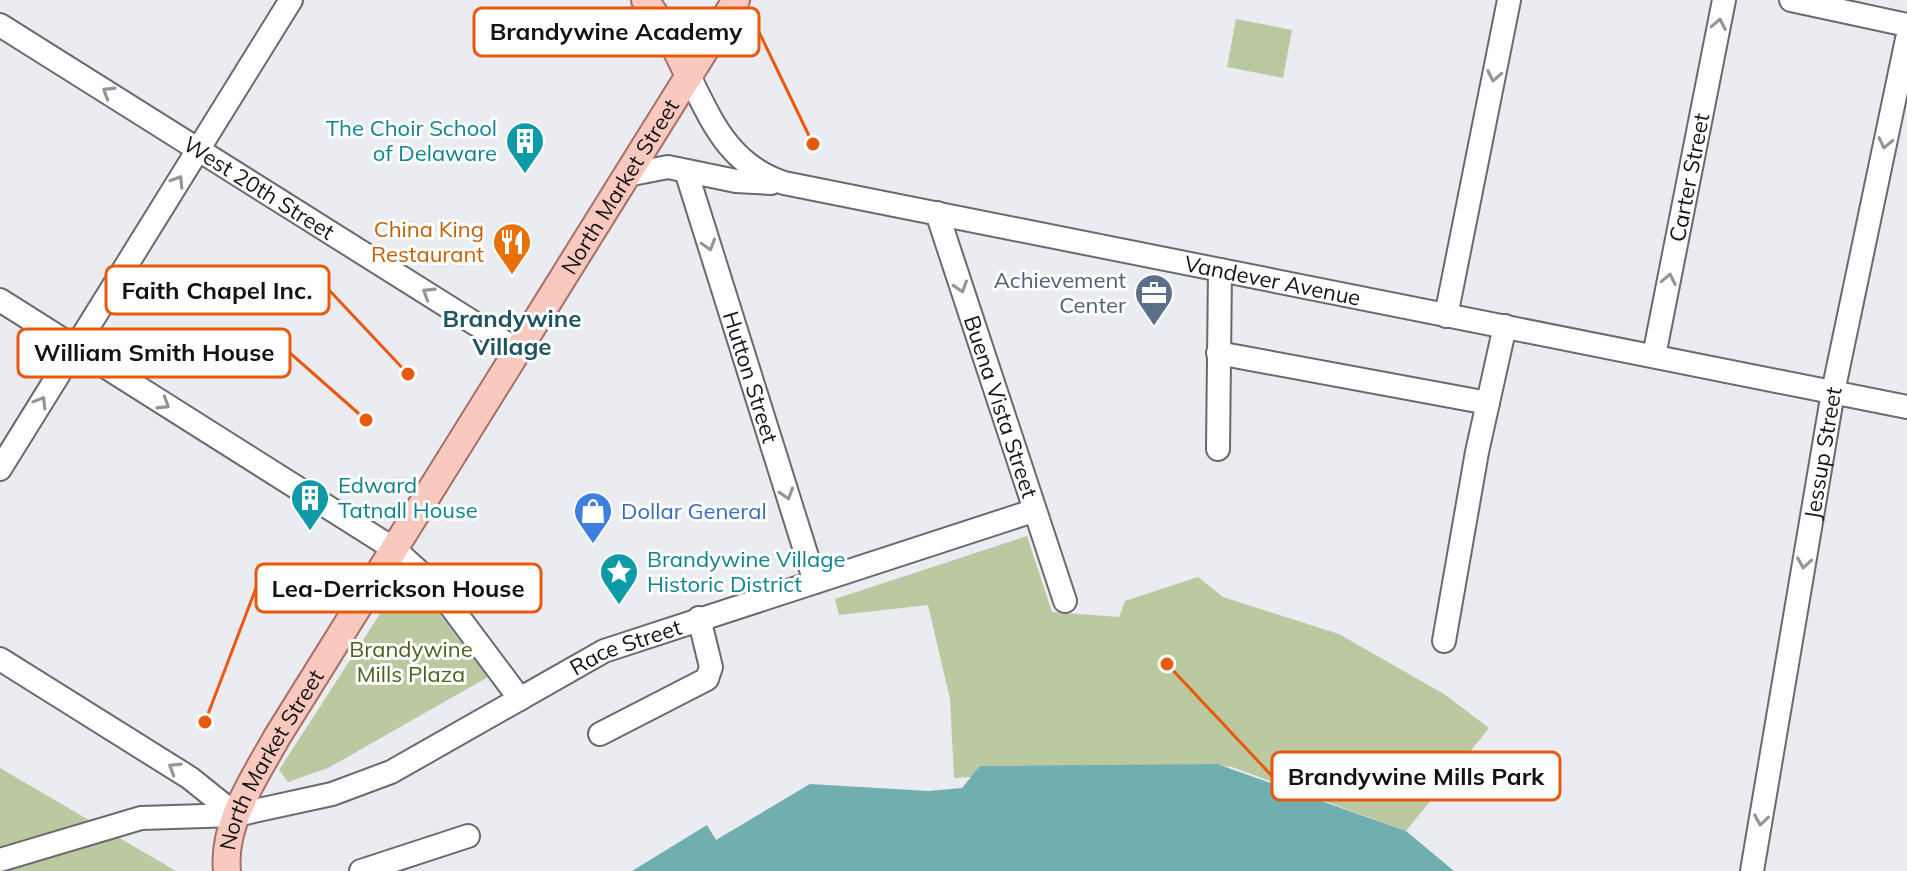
<svg xmlns="http://www.w3.org/2000/svg" width="1907" height="871" viewBox="0 0 1907 871" font-family="Mulish,sans-serif">
<style>
.green{fill:#bbc9a1}
.water{fill:#70aeaf}
.lines{fill:none;stroke-linecap:round;stroke-linejoin:round}
.minor-casing{stroke:#696a6e;stroke-width:26}
.major-casing{stroke:#a67166;stroke-width:30}
.minor{stroke:#fff;stroke-width:22}
.major{stroke:#f9c8be;stroke-width:26}
.oneway{stroke:#949596}
.labels{text-anchor:middle;stroke-width:6;stroke-linejoin:round;paint-order:stroke}
.culture-label{font-size:22px;fill:#0d838f;stroke:#fff;text-anchor:start}
.street-label{font-size:22px;fill:#121315;stroke:#fff}
.food-label{font-size:22px;fill:#c56008;stroke:#fff;text-anchor:end}
.service-label{font-size:22px;fill:#4e5e75;stroke:#fff;text-anchor:end}
.shop-label{font-size:22px;fill:#366cbe;stroke:#fff;text-anchor:start}
.park-label{font-size:22px;fill:#4d5f1d;stroke:#fff}
.neighbourhood-label{font-size:24px;font-weight:bold;fill:#1f5263;stroke:#fff}
.leader{fill:none;stroke:#e8590c;stroke-width:3}
.callout-dot{fill:#e8590c;stroke:#fff;stroke-width:3}
.callout{fill:#fff;stroke:#e8590c;stroke-width:3}
.callout-label{font-size:24px;text-anchor:middle;font-weight:bold;fill:#121315}
</style>
<rect width="100%" height="100%" fill="#eaecf1"/>
<g class="green">
<polygon points="1236,19 1292,30 1283,78 1227,67"/>
<polygon points="1027,536 1052,612 1119,617 1125,601 1198,577 1223,597 1339,634 1444,694 1489,728 1406,831 1232,767 1196,764 954,778 950,699 928,605 839,615 835,599"/>
<polygon points="407,572 488,677 328,768 288,782 279,770"/>
<polygon points="0,768 176,871 0,871"/>
</g>
<polygon class="water" points="1217,764 1406,831 1454,871 632,871 707,825 716,840 810,784 928,791 962,788 980,766"/>
<g class="lines">
<g class="minor-casing">
<g id="minor">
<polyline points="1791,0 1907,25"/>
<path id="s1" d="M0,25L517,350"/>
<path id="s2" d="M689,76C713,124 730,165 784,183L1907,407"/>
<path id="s3" d="M686,171L815,582"/>
<polyline points="627,175 668,167 736,181 771,183"/>
<path id="s4" d="M937,213L1065,601"/>
<polyline points="0,300 394,549 437,588 520,699"/>
<polyline points="1446,316 1509,0"/>
<polyline points="1218,353 1488,403"/>
<path id="s5" d="M1654,356L1724,0"/>
<polyline points="1218,449 1220,270"/>
<polyline points="0,469 291,0"/>
<polyline points="1444,641 1477,452 1505,326"/>
<polyline points="0,659 190,778 236,815"/>
<polyline points="600,734 707,679 711,667 699,618"/>
<path id="s6" d="M0,860L141,818L236,815L332,794L391,772L604,651L1033,511"/>
<polyline points="361,871 468,836"/>
<path id="s7" d="M1752,871L1833,392L1907,39"/>
</g>
</g>
<g class="major-casing">
<g id="major">
<polyline points="645,0 669,35 689,76"/>
<path id="s8" d="M227,871C222,824 255,777 277,737L736,0"/>
</g>
</g>
<use href="#minor" class="minor"/>
<use href="#major" class="major"/>
</g>
<defs><path id="oneway-chevron" d="M-2-3.5L2.5 0L-2 3.5" fill="none" stroke-width="1.6" stroke-linecap="round" stroke-linejoin="round" transform="scale(2)"/></defs>
<g class="oneway">
<use href="#oneway-chevron" transform="translate(1719 24) rotate(-79)"/>
<use href="#oneway-chevron" transform="translate(1494 76) rotate(101)"/>
<use href="#oneway-chevron" transform="translate(108 92) rotate(-148)"/>
<use href="#oneway-chevron" transform="translate(1885 143) rotate(102)"/>
<use href="#oneway-chevron" transform="translate(178 181) rotate(-58)"/>
<use href="#oneway-chevron" transform="translate(709 245) rotate(73)"/>
<use href="#oneway-chevron" transform="translate(1669 279) rotate(-79)"/>
<use href="#oneway-chevron" transform="translate(961 287) rotate(72)"/>
<use href="#oneway-chevron" transform="translate(428 293) rotate(-148)"/>
<use href="#oneway-chevron" transform="translate(41 402) rotate(-59)"/>
<use href="#oneway-chevron" transform="translate(164 404) rotate(32)"/>
<use href="#oneway-chevron" transform="translate(787 494) rotate(73)"/>
<use href="#oneway-chevron" transform="translate(1804 563) rotate(99)"/>
<use href="#oneway-chevron" transform="translate(174 768) rotate(-148)"/>
<use href="#oneway-chevron" transform="translate(1761 820) rotate(99)"/>
</g>
<defs>
<g id="building-pin" transform="scale(2)"><path d="M0 17L-7.5 6A9.5 9.5 0 1 1 7.5 6Z" fill="#0f9aa8" stroke="#fff"/><path d="M-4-6H4V6H1V3H-1V6H-4ZM-2.5-4.3h1.7v1.8h-1.7ZM.8-4.3h1.7v1.8H.8ZM-2.5-1h1.7V.8h-1.7ZM.8-1h1.7V.8H.8Z" fill="#fff"/></g>
<g id="restaurant-pin" transform="scale(2)"><path d="M0 17L-7.5 6A9.5 9.5 0 1 1 7.5 6Z" fill="#e8710a" stroke="#fff"/><path d="M-5-6h1v4h1v-4h1v4h1v-4h1v5L-1.5 .5V6h-2V.5L-5-1ZM5-6V6H3V1.5H1.5Q1.5-4 5-6Z" fill="#fff"/></g>
<g id="office-pin" transform="scale(2)"><path d="M0 17L-7.5 6A9.5 9.5 0 1 1 7.5 6Z" fill="#5c6f8a" stroke="#fff"/><path d="M-6-3h4V-5.5h4V-3h4V5H-6ZM-1-4.5V-3h2v-1.5ZM-6 0V1H6V0Z" fill="#fff"/></g>
<g id="shop-pin" transform="scale(2)"><path d="M0 17L-7.5 6A9.5 9.5 0 1 1 7.5 6Z" fill="#3f7fe0" stroke="#fff"/><path d="M-5-2.5h2.3a2.7 3.5 0 0 1 5.4 0H5L5.5 6h-11ZM-1.5-2.5h3a1.5 2.3 0 0 0-3 0Z" fill="#fff"/></g>
<g id="sight-pin" transform="scale(2)"><path d="M0 17L-7.5 6A9.5 9.5 0 1 1 7.5 6Z" fill="#0f9aa8" stroke="#fff"/><path d="M0-6L1.8-2.2L6-1.7L2.9 1.2L3.7 5.4L0 3.3L-3.7 5.4L-2.9 1.2L-6-1.7L-1.8-2.2Z" fill="#fff"/></g>
</defs>
<g fill-rule="evenodd">
<use href="#building-pin" x="525" y="141"/>
<use href="#restaurant-pin" x="512" y="242"/>
<use href="#office-pin" x="1154" y="293"/>
<use href="#building-pin" x="310" y="498"/>
<use href="#shop-pin" x="593" y="511"/>
<use href="#sight-pin" x="619" y="572"/>
</g>
<g class="labels">
<g class="culture-label">
<text x="497" y="136" text-anchor="end">The Choir School<tspan x="497" dy="25">of Delaware</tspan></text>
<text x="338" y="493">Edward<tspan x="338" dy="25">Tatnall House</tspan></text>
<text x="647" y="567">Brandywine Village<tspan x="647" dy="25">Historic District</tspan></text>
</g>
<g class="street-label">
<text dy="8" stroke="none"><textPath href="#s5" startOffset="182">Carter Street</textPath></text>
<text dy="8" stroke="none"><textPath href="#s1" startOffset="306">West 20th Street</textPath></text>
<text dy="8" stroke="none"><textPath href="#s8" startOffset="794">North Market Street</textPath></text>
<text dy="8" stroke="none"><textPath href="#s2" startOffset="646">Vandever Avenue</textPath></text>
<text dy="8" stroke="none"><textPath href="#s3" startOffset="216">Hutton Street</textPath></text>
<text dy="8" stroke="none"><textPath href="#s4" startOffset="204">Buena Vista Street</textPath></text>
<text dy="8" stroke="none"><textPath href="#s7" startOffset="424">Jessup Street</textPath></text>
<text dy="8" stroke="none"><textPath href="#s6" startOffset="670">Race Street</textPath></text>
<text dy="8" stroke="none"><textPath href="#s8" startOffset="122">North Market Street</textPath></text>
</g>
<g class="food-label">
<text x="484" y="237">China King<tspan x="484" dy="25">Restaurant</tspan></text>
</g>
<g class="service-label">
<text x="1126" y="288">Achievement<tspan x="1126" dy="25">Center</tspan></text>
</g>
<g class="shop-label">
<text x="621" y="519">Dollar General</text>
</g>
<g class="park-label">
<text x="411" y="657">Brandywine<tspan x="411" dy="25">Mills Plaza</tspan></text>
</g>
<g class="neighbourhood-label">
<text x="512" y="327">Brandywine<tspan x="512" dy="28">Village</tspan></text>
</g>
</g>
<path class="leader" d="M813 144L759 32M408 374L329 290M366 420L290 353M205 722L256 588M1167 664L1272 776"/>
<g class="callout-dot">
<circle cx="813" cy="144" r="8"/>
<circle cx="408" cy="374" r="8"/>
<circle cx="366" cy="420" r="8"/>
<circle cx="205" cy="722" r="8"/>
<circle cx="1167" cy="664" r="8"/>
</g>
<g class="callout">
<rect x="474" y="8" width="285" height="48" rx="8"/>
<rect x="106" y="266" width="223" height="48" rx="8"/>
<rect x="18" y="329" width="272" height="48" rx="8"/>
<rect x="256" y="564" width="285" height="48" rx="8"/>
<rect x="1272" y="752" width="288" height="48" rx="8"/>
</g>
<g class="callout-label">
<text x="616" y="40">Brandywine Academy</text>
<text x="217" y="299">Faith Chapel Inc.</text>
<text x="154" y="361">William Smith House</text>
<text x="398" y="597">Lea-Derrickson House</text>
<text x="1416" y="785">Brandywine Mills Park</text>
</g>
</svg>
